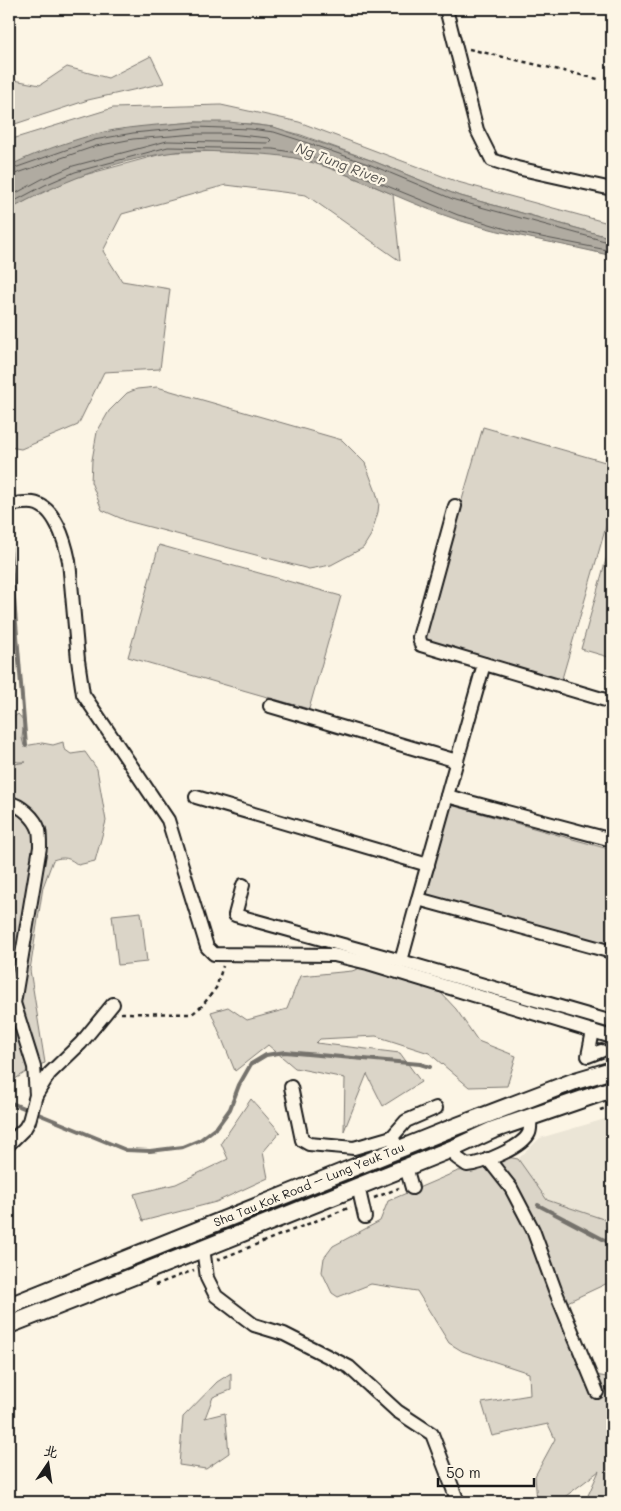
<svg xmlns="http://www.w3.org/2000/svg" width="621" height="1511" viewBox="0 0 621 1511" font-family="Mali,'LXGW WenKai TC',sans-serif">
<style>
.built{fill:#ebe5d6}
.green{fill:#dbd5c8;stroke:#7c7872}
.water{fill:#b0aba1;stroke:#75726c}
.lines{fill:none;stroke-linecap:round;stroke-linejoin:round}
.shore{stroke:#575551;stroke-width:1}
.stream{stroke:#75726c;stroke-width:4}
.minor-casing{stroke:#1c1c1c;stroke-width:16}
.major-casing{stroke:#1c1c1c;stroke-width:20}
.path{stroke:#1c1c1c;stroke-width:2.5;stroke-dasharray:4 4;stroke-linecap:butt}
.minor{stroke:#fcf5e5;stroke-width:12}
.major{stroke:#fcf5e5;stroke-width:16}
.labels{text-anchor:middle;stroke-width:4.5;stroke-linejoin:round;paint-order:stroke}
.street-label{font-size:12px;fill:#1c1c1c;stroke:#fcf5e5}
.water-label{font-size:14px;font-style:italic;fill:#575551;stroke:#fcf5e5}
</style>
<rect width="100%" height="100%" fill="#fcf5e5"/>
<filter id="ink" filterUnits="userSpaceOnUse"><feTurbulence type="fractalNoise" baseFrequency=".02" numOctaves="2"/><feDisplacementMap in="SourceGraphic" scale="10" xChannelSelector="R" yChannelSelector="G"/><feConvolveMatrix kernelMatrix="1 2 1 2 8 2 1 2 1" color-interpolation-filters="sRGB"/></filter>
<g filter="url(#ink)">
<polygon class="built" points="612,1117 612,1222 547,1200 518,1159 540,1138"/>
<g class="green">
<polygon points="151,56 164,83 88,100 9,126 9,79 40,85 67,67 108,78"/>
<polygon points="221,105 299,122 458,182 612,224 612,238 457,195 373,161 301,135 272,127 251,124 195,122 132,128 93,135 9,166 9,140 113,108"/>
<path d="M169,152C213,152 260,148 303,160C334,168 363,182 393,194L400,261L306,195L226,185L122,214L103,251L122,281L170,289L160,369L104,372L78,425L21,449L9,447V210L47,189L77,177Z"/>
<polygon points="157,387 342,440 365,463 376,492 379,503 378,512 371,535 363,548 331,565 309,569 127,521 102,510 91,482 92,460 97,432 109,411 127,393 137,389"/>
<polygon points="483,427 612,464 612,506 561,682 421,642"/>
<polygon points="612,538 612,658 581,649"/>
<polygon points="159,545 341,596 309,709 128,657"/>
<path d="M18,714L24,721L22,738L24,746L42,743L53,745L63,742L64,749L71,754L85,752L97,769L106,821L95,861L78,865C70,858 64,856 53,860L43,887L30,970L45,1063L34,1067L9,1083V765L26,762H18L9,759V726H12L14,717Z"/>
<polygon points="451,805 612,850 612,948 425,897"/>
<polygon points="141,912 147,962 118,965 112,915"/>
<polygon points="368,965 441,993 456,1009 478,1041 516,1056 507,1086 469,1087 429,1053 376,1036 320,1039 316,1043 400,1053 421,1082 383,1106 367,1074 344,1131 345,1078 295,1068 268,1045 235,1071 211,1012 228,1007 247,1020 287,1009 300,976 352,971"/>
<polygon points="251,1099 280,1132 263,1152 268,1178 216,1202 143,1221 134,1194 176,1184 228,1159 221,1143"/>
<polygon points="507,1157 518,1159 547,1200 612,1222 612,1281 561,1305 590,1374 612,1378 612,1416 610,1420 612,1419 612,1502 585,1502 599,1471 558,1502 537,1502 535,1476 555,1439 548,1424 492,1436 482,1403 530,1395 529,1373 462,1351 449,1343 417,1291 371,1284 338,1297 332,1293 322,1272 324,1258 333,1246 380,1221 388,1201 458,1171 482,1169"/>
<polygon points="231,1373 231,1390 213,1397 205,1418 225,1413 229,1453 206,1469 179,1465 183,1417 217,1382"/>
</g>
<path class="water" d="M195,122H229L274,127L373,161L457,195L612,238V256C561,243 509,236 458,220C413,205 370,183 325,166C297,156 269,154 240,153C218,152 189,149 168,153C112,161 58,183 9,210V166C35,153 64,143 92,135C125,126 161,125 195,122Z"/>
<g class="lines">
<g class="shore">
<polyline points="9,170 94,140 133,133 196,127 250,129 274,132 299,140 371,165 455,200 612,243"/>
<polyline points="9,176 96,146 133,139 196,134 229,134 269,138 271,140 268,143 167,141 73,166 42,179 9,197"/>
<polyline points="9,204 45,185 75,172 168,147 273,149 303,154 326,161 458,215 483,222 516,232 612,251"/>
</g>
<g class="stream">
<polyline points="9,538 26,746"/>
<polyline points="9,1102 126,1150 150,1151 183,1147 200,1140 217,1127 230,1109 239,1085 251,1064 266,1055 285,1052 420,1064 430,1067"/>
<polyline points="538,1205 612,1244"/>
</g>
<g class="minor-casing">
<g id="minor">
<polyline points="446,9 477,130 492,160 517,168 612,189"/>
<path d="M9,505C16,504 25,502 33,503C55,506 65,541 69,561L78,660L83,694L168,820L207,947L214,954L334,955L368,963L612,1037"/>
<polyline points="455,506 419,637 421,645 612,702"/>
<polyline points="484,664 418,899 612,952"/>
<polyline points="270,706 457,761"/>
<polyline points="447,796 612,840"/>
<polyline points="196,797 428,865"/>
<path d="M9,803C21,805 35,818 39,830C40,835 40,841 40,847L14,1003L34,1067L36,1095L29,1121L25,1128L9,1144"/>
<polyline points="243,885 235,915 401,961 612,1022"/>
<polyline points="401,961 418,899"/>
<polyline points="593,1031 588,1056 601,1051"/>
<polyline points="291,1087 302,1140 309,1144 354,1148 392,1137 398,1149"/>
<polyline points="36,1095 49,1074 81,1043 113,1004"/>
<polyline points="392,1137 406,1121 436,1108"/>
<path d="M454,1148L457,1158L467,1165C482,1164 523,1147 529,1133C531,1128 530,1122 530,1117"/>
<polyline points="488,1159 511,1188 533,1230 555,1290 597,1392"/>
<polyline points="406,1167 412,1188"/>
<polyline points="358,1186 365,1217"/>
<polyline points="200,1250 204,1255 207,1278 216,1296 254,1325 284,1334 349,1367 397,1411 432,1434 458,1502"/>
</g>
</g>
<g class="major-casing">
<g id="major">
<polyline points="9,1306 452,1128 575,1081 612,1070"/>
<polyline points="9,1325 200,1250 454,1148 493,1130 612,1089"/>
</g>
</g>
<g class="path">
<polyline points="469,49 598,79"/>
<polyline points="121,1013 192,1014 202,1006 216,988 223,966"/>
<polyline points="600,1110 612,1106"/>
<polyline points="374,1198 399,1188"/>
<polyline points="217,1260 351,1207"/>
<polyline points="155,1285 194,1270"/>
<polyline points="607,1423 612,1436"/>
</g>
<use href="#minor" class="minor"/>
<use href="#major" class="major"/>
</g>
</g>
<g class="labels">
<g class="street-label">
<text transform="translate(309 1185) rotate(-22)" y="4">Sha Tau Kok Road – Lung Yeuk Tau</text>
</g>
<g class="water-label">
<text transform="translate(341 164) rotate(21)" y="5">Ng Tung River</text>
</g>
</g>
<rect width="621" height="1511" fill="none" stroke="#fcf5e5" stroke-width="30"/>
<rect x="15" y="15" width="591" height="1481" fill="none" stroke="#1c1c1c" stroke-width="2" filter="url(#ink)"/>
<g transform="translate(48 1464) rotate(13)" stroke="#fcf5e5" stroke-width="4" paint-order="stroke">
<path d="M0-4L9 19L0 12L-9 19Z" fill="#1c1c1c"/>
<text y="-8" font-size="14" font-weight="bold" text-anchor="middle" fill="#1c1c1c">北</text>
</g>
<path d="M438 1478v8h96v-8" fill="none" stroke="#1c1c1c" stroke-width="2.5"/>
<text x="446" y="1478" font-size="15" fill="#1c1c1c" stroke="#fcf5e5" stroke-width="4" paint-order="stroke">50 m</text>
</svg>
